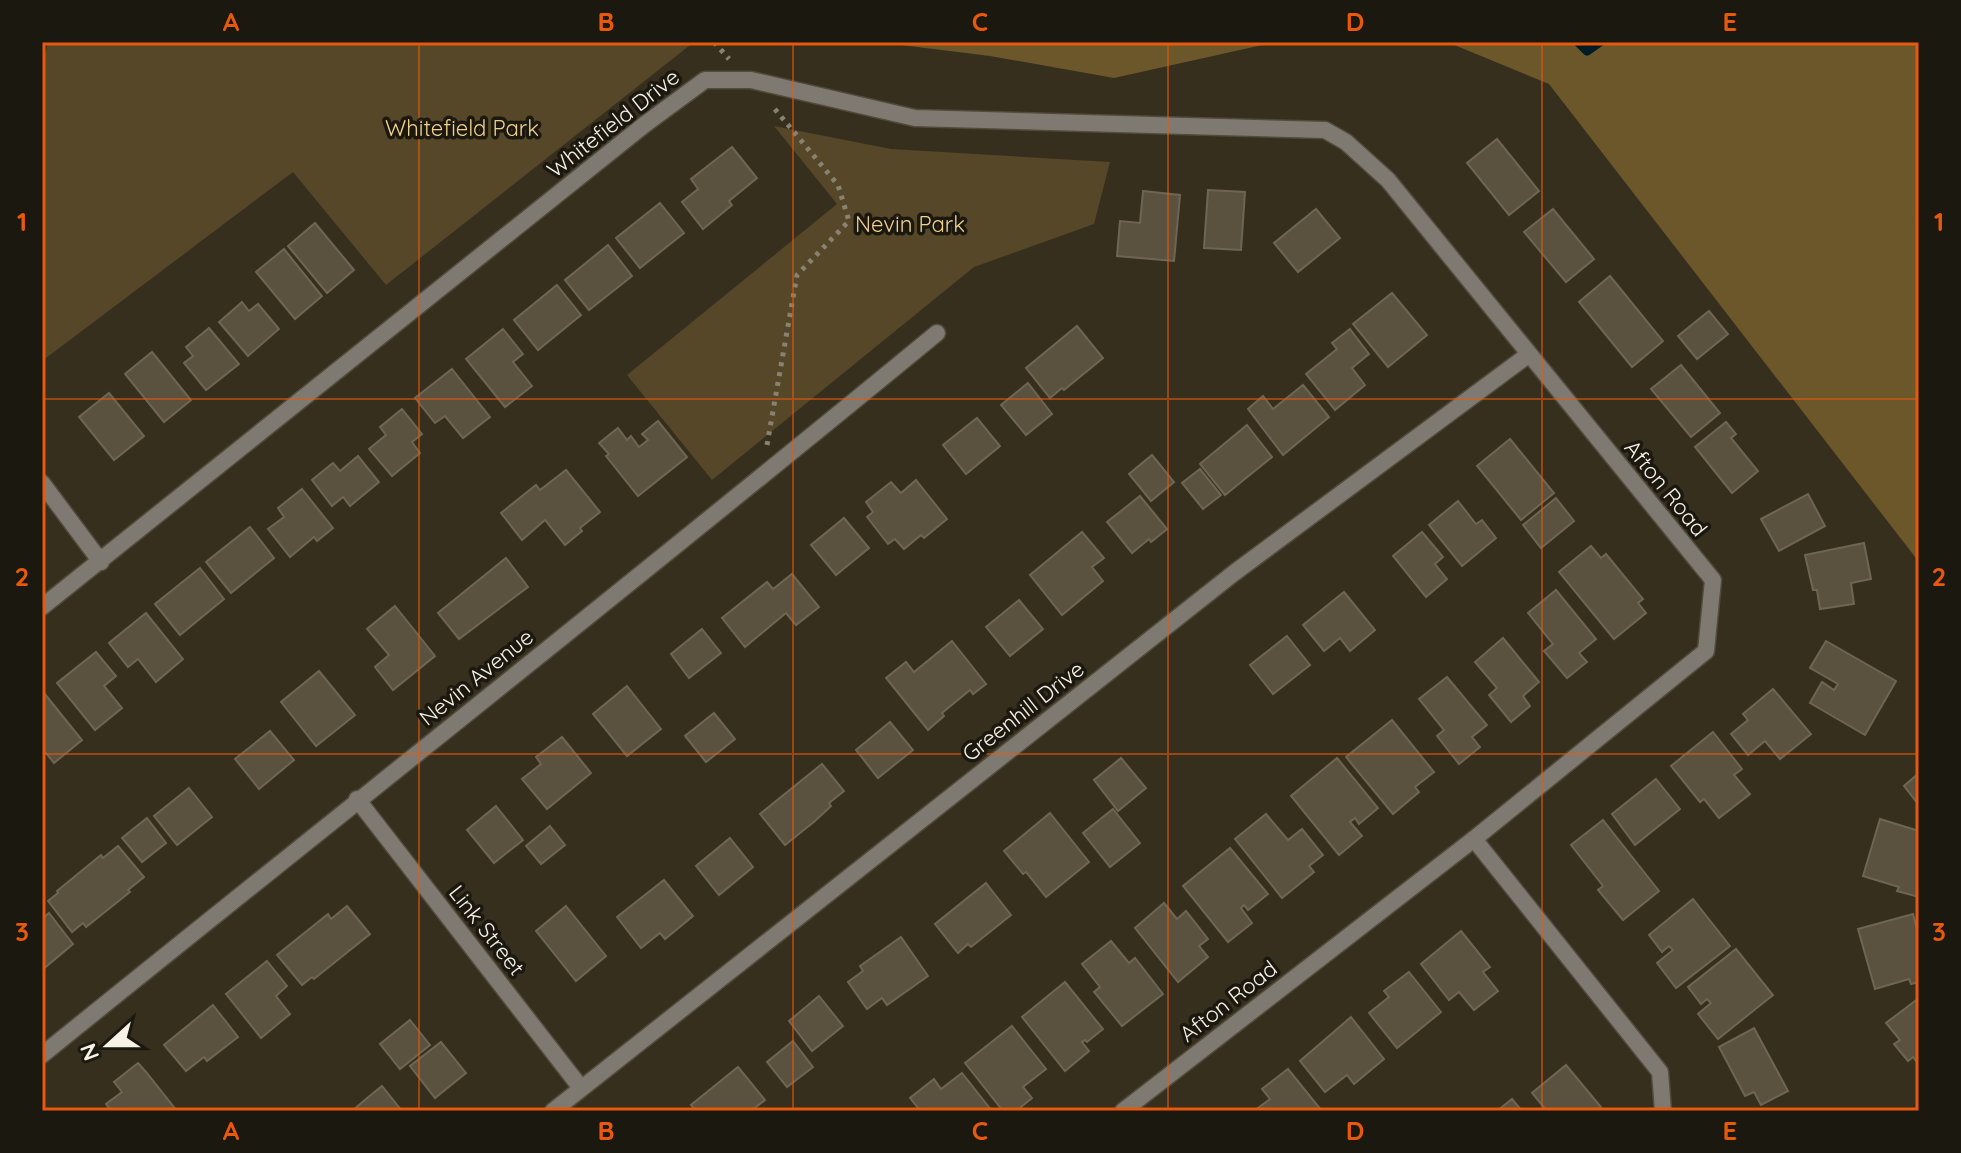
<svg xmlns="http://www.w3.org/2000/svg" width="1961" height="1153" viewBox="0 0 1961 1153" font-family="Quicksand,sans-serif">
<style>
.green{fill:#554728}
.forest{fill:#6b572a}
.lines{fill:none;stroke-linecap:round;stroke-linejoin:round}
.stream{stroke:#001c27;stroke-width:9}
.building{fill:#5a513f;stroke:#6e6553;stroke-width:2}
.street-casing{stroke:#524a3a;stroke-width:19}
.path{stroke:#888273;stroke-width:5;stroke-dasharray:4 6;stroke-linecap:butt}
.street{stroke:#7e7a71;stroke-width:16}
.grid{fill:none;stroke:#e8590c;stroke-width:2;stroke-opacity:0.55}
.labels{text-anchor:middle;stroke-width:7;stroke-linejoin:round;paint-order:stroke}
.street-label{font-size:22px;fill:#f7f2e7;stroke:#1b1810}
.park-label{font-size:22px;fill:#f1d088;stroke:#1b1810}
.neatline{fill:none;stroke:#e8590c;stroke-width:3}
.grid-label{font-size:26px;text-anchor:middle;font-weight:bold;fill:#e8590c}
</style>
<rect width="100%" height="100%" fill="#372f1e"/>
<g class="green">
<polygon points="48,42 694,42 386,285 293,172 42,361 42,68"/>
<polygon points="774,126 891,149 1110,162 1094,224 974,267 712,480 627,375 837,204"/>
</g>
<g class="forest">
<polygon points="877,42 1300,42 1267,44 1114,78 990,56"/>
<polygon points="1447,42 1919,42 1919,562 1549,84"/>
</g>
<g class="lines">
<polyline class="stream" points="1578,42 1587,51 1600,42"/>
</g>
<g class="building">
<polygon points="1497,139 1539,191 1509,215 1467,163"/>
<polygon points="732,147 757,178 729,201 732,205 703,229 682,202 698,189 691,179"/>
<polygon points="1208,190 1245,192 1241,250 1204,248"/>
<polygon points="1143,191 1180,195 1174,261 1117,256 1120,221 1140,223"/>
<polygon points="660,203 684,233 640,268 616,238"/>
<polygon points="1316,209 1340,238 1298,272 1274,243"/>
<polygon points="1553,209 1594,259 1566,282 1524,232"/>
<polygon points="315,223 354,270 327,293 288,246"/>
<polygon points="608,245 632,276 589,310 565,280"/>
<polygon points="284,249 322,296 295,319 256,272"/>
<polygon points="1610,276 1663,341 1632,367 1579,302"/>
<polygon points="557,285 581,315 538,350 514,320"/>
<polygon points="1392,293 1427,335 1388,367 1353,324"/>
<polygon points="242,302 249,311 258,304 279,329 248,356 219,322"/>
<polygon points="1709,311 1728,334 1697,359 1678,336"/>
<polygon points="1077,326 1103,358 1064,390 1062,388 1050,398 1026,368"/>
<polygon points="209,328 239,364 206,390 184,363 193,356 186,347"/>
<polygon points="503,329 523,354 513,362 532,386 505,407 466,359"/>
<polygon points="1350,329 1369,354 1352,368 1365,385 1335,410 1306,374 1337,349 1332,343"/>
<polygon points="152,352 191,400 164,422 125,374"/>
<polygon points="1681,365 1720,413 1691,437 1651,389"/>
<polygon points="452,369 490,417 463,438 445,416 435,423 415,398"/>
<polygon points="1028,383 1052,414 1026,435 1001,405"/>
<polygon points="1303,385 1329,417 1283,455 1248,409 1263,396 1273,409"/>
<polygon points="109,393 144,436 114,460 79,417"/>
<polygon points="402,409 422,434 412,442 420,453 392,476 369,449 386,435 380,427"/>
<polygon points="977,418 1000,446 966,474 943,445"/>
<polygon points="658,421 687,457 638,496 606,456 609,454 599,443 618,428 627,440 631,436 639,447 648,440 642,434"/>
<polygon points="1726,422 1736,434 1731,438 1758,471 1732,493 1695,447"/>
<polygon points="1247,425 1272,457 1225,495 1200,464"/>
<polygon points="1510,439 1554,493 1521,520 1477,466"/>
<polygon points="1152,455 1174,482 1151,501 1129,474"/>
<polygon points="358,456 379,482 350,506 343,497 332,506 312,480 333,463 340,471"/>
<polygon points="1200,469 1221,495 1203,509 1182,483"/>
<polygon points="566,470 600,512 580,528 582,531 565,545 545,520 522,540 501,513 536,485 540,490"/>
<polygon points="916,480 947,519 924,538 921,535 904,549 895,539 888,544 867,517 873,512 866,502 891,482 901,493"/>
<polygon points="302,489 333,528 317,541 314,537 290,557 268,529 284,517 278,508"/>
<polygon points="1808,494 1825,526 1779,551 1761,519"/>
<polygon points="1140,496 1167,529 1151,542 1149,539 1132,553 1107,522"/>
<polygon points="1556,498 1574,521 1541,548 1523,525"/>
<polygon points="1458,501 1476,524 1482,520 1496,538 1462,566 1429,525"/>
<polygon points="844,518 869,548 836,575 811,545"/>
<polygon points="250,527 274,558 231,593 206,562"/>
<polygon points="1082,532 1104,558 1092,567 1103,581 1062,615 1030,575"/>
<polygon points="1422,532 1443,557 1435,564 1447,579 1426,597 1393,556"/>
<polygon points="1864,543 1871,579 1851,583 1854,604 1820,609 1817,590 1813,590 1805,555"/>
<polygon points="1591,546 1601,558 1606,554 1643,599 1638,603 1646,613 1614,639 1559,572"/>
<polygon points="506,558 528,587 459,639 438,613"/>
<polygon points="200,568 224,599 180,635 155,604"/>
<polygon points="792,574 819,607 796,625 786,613 745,647 722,618 767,582 773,589"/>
<polygon points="1556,590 1596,639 1579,653 1587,662 1567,678 1544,651 1553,644 1528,613"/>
<polygon points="1344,592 1375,630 1350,651 1340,638 1324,651 1303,625"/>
<polygon points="1019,600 1043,629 1010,656 986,627"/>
<polygon points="395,606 435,656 393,690 375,667 389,655 367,629"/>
<polygon points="146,613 183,659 156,682 138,659 128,667 109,643"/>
<polygon points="702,629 721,653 689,678 671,654"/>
<polygon points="1287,636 1310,665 1273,694 1250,665"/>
<polygon points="1503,638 1539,682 1523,696 1530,706 1511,722 1489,695 1497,688 1475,662"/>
<polygon points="952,641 986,684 973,694 970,690 942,713 944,716 928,730 886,678 906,662 914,672"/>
<polygon points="1826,641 1896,681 1865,735 1810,703 1822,682 1834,690 1838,684 1810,668"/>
<polygon points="96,652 116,676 104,686 122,708 95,730 57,683"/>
<polygon points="319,671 355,715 316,746 281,702"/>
<polygon points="1447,677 1487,725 1472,737 1480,747 1459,764 1437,736 1444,730 1419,699"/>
<polygon points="627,686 661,729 627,756 593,714"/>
<polygon points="1773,689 1811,734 1780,759 1765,741 1748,755 1731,734 1748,720 1743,714"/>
<polygon points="44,693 82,740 54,763 42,748"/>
<polygon points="714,713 735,739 706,762 685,736"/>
<polygon points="1392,720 1434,772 1415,787 1419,792 1393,814 1346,757"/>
<polygon points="890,722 913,750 878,778 856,750"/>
<polygon points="270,731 294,760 259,789 235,759"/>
<polygon points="1713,732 1742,769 1734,775 1750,794 1719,818 1704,799 1700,802 1671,766"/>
<polygon points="562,737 591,773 547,809 522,779 541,764 536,757"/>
<polygon points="1121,758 1146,788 1118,811 1094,780"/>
<polygon points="1337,758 1378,808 1359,824 1355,818 1350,822 1362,836 1339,855 1291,796"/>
<polygon points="822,764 844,791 829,803 831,806 815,821 785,845 760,814"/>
<polygon points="1919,773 1919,805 1904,786"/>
<polygon points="1656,779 1680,809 1635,845 1612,814"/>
<polygon points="189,788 212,817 177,845 154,816"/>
<polygon points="496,806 523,840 494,863 467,830"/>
<polygon points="1113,809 1140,843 1110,867 1083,833"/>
<polygon points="1050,813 1089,862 1046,897 1026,872 1023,874 1004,851"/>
<polygon points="1266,814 1288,840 1302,829 1323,855 1309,866 1314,872 1282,898 1235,839"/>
<polygon points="147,818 166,843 142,862 122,838"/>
<polygon points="1880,819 1919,831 1919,897 1897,891 1899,887 1863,876"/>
<polygon points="1603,820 1659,891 1623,920 1598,890 1603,886 1571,845"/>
<polygon points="550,826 565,845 541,864 526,846"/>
<polygon points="730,838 753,867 719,895 696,866"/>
<polygon points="118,846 144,877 128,890 130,892 86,927 83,923 72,932 48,901 58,893 57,891 101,855 103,858"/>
<polygon points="1230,848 1268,894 1248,910 1244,905 1241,908 1252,923 1228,942 1183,886"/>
<polygon points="664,880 693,916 665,939 660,933 641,948 617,917"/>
<polygon points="986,883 1011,915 971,947 968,944 958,953 935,924"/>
<polygon points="1693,899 1730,946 1676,988 1657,963 1673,950 1669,946 1662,952 1649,935"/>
<polygon points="1164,903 1177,919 1186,911 1208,939 1199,946 1208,957 1178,982 1135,928"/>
<polygon points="347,906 370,934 314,979 312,977 302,985 277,955 328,914 331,919"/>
<polygon points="566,906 606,956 576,981 536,931"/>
<polygon points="49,913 73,944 42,970 42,919"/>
<polygon points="1913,914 1919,937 1919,982 1911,984 1909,979 1875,989 1858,929"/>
<polygon points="1461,931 1490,967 1483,972 1498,991 1474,1010 1459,992 1449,1000 1421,964"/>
<polygon points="901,937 928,976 887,1005 882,998 867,1009 848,982 863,971 860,966"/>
<polygon points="1111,941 1129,963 1135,958 1163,994 1122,1026 1094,992 1100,987 1082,964"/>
<polygon points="1736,949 1773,995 1718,1039 1698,1014 1711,1003 1707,999 1701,1004 1688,987"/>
<polygon points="267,961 287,986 276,996 290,1014 261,1038 226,994"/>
<polygon points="1409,972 1441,1012 1397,1048 1369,1013 1389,997 1384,991"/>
<polygon points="1065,982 1103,1029 1087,1042 1085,1040 1082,1042 1089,1051 1065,1071 1022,1017"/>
<polygon points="819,996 843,1026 812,1051 789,1021"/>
<polygon points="1919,998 1919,1065 1913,1057 1908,1061 1894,1044 1900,1040 1886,1023"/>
<polygon points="213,1005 238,1037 207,1061 204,1057 186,1071 164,1045"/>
<polygon points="1351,1017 1384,1059 1354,1084 1347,1075 1325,1092 1300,1061"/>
<polygon points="410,1020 430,1045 400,1069 380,1044"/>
<polygon points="1012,1026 1046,1069 1023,1087 1032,1098 1016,1111 1003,1111 965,1063"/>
<polygon points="1754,1028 1788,1091 1761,1105 1754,1092 1745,1096 1719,1047"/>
<polygon points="793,1041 813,1067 787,1087 767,1062"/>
<polygon points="441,1042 466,1073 435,1098 410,1066"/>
<polygon points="138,1063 146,1072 177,1111 111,1111 106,1104 122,1092 114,1082"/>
<polygon points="1566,1065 1601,1107 1595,1111 1547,1111 1532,1093"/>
<polygon points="738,1067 765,1100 751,1111 696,1111 691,1105"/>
<polygon points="1288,1069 1322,1111 1254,1111 1270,1099 1262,1089"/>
<polygon points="962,1073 992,1111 916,1111 918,1108 910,1098 934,1079 941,1089"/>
<polygon points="382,1086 402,1111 352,1111 366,1099"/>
<polygon points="1512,1099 1522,1111 1497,1111"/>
</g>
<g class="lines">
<g class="street-casing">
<g id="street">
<polyline points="42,483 101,562"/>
<polyline points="42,607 644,125 705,80 751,80 915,118 1325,130 1346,142 1388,180 1713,580 1706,651 1474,839 1123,1111"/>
<polyline points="357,799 581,1088"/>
<polyline points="1474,839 1660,1072 1663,1111"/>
<path d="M42,1055C340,814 641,577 937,333"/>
<polyline points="553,1111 1234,573 1528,355"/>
</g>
</g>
<g class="path">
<polyline points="714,42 729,59"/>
<polyline points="767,445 797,275 849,221 838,185 774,108"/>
</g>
<use href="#street" class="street"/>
</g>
<path class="grid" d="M419,42V1111M793,42V1111M1168,42V1111M1542,42V1111M42,399H1919M42,754H1919"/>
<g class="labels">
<g class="street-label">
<text transform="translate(613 123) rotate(-38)" y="8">Whitefield Drive</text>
<text transform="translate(1666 488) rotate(51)" y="8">Afton Road</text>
<text transform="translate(476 677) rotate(-39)" y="8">Nevin Avenue</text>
<text transform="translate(1023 711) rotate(-38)" y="8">Greenhill Drive</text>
<text transform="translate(487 930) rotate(52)" y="8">Link Street</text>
<text transform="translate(1228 1001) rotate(-38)" y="8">Afton Road</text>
</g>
<g class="park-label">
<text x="462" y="136">Whitefield Park</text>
<text x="910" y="232">Nevin Park</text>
</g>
</g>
<rect width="1961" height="1153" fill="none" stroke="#1b1810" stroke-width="88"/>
<g transform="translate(108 1045) rotate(249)" stroke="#1b1810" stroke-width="6" paint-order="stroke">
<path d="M0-6L14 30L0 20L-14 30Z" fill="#f7f2e7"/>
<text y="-12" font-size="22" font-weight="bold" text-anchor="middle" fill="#f7f2e7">N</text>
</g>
<rect x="44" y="44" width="1873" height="1065" class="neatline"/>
<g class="grid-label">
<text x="231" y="31">A</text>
<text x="606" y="31">B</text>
<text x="980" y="31">C</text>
<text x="1355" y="31">D</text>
<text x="1730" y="31">E</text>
<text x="22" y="231">1</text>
<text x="1939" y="231">1</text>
<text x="22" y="586">2</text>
<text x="1939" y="586">2</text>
<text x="22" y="941">3</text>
<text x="1939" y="941">3</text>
<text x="231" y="1140">A</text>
<text x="606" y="1140">B</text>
<text x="980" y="1140">C</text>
<text x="1355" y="1140">D</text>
<text x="1730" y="1140">E</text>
</g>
</svg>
